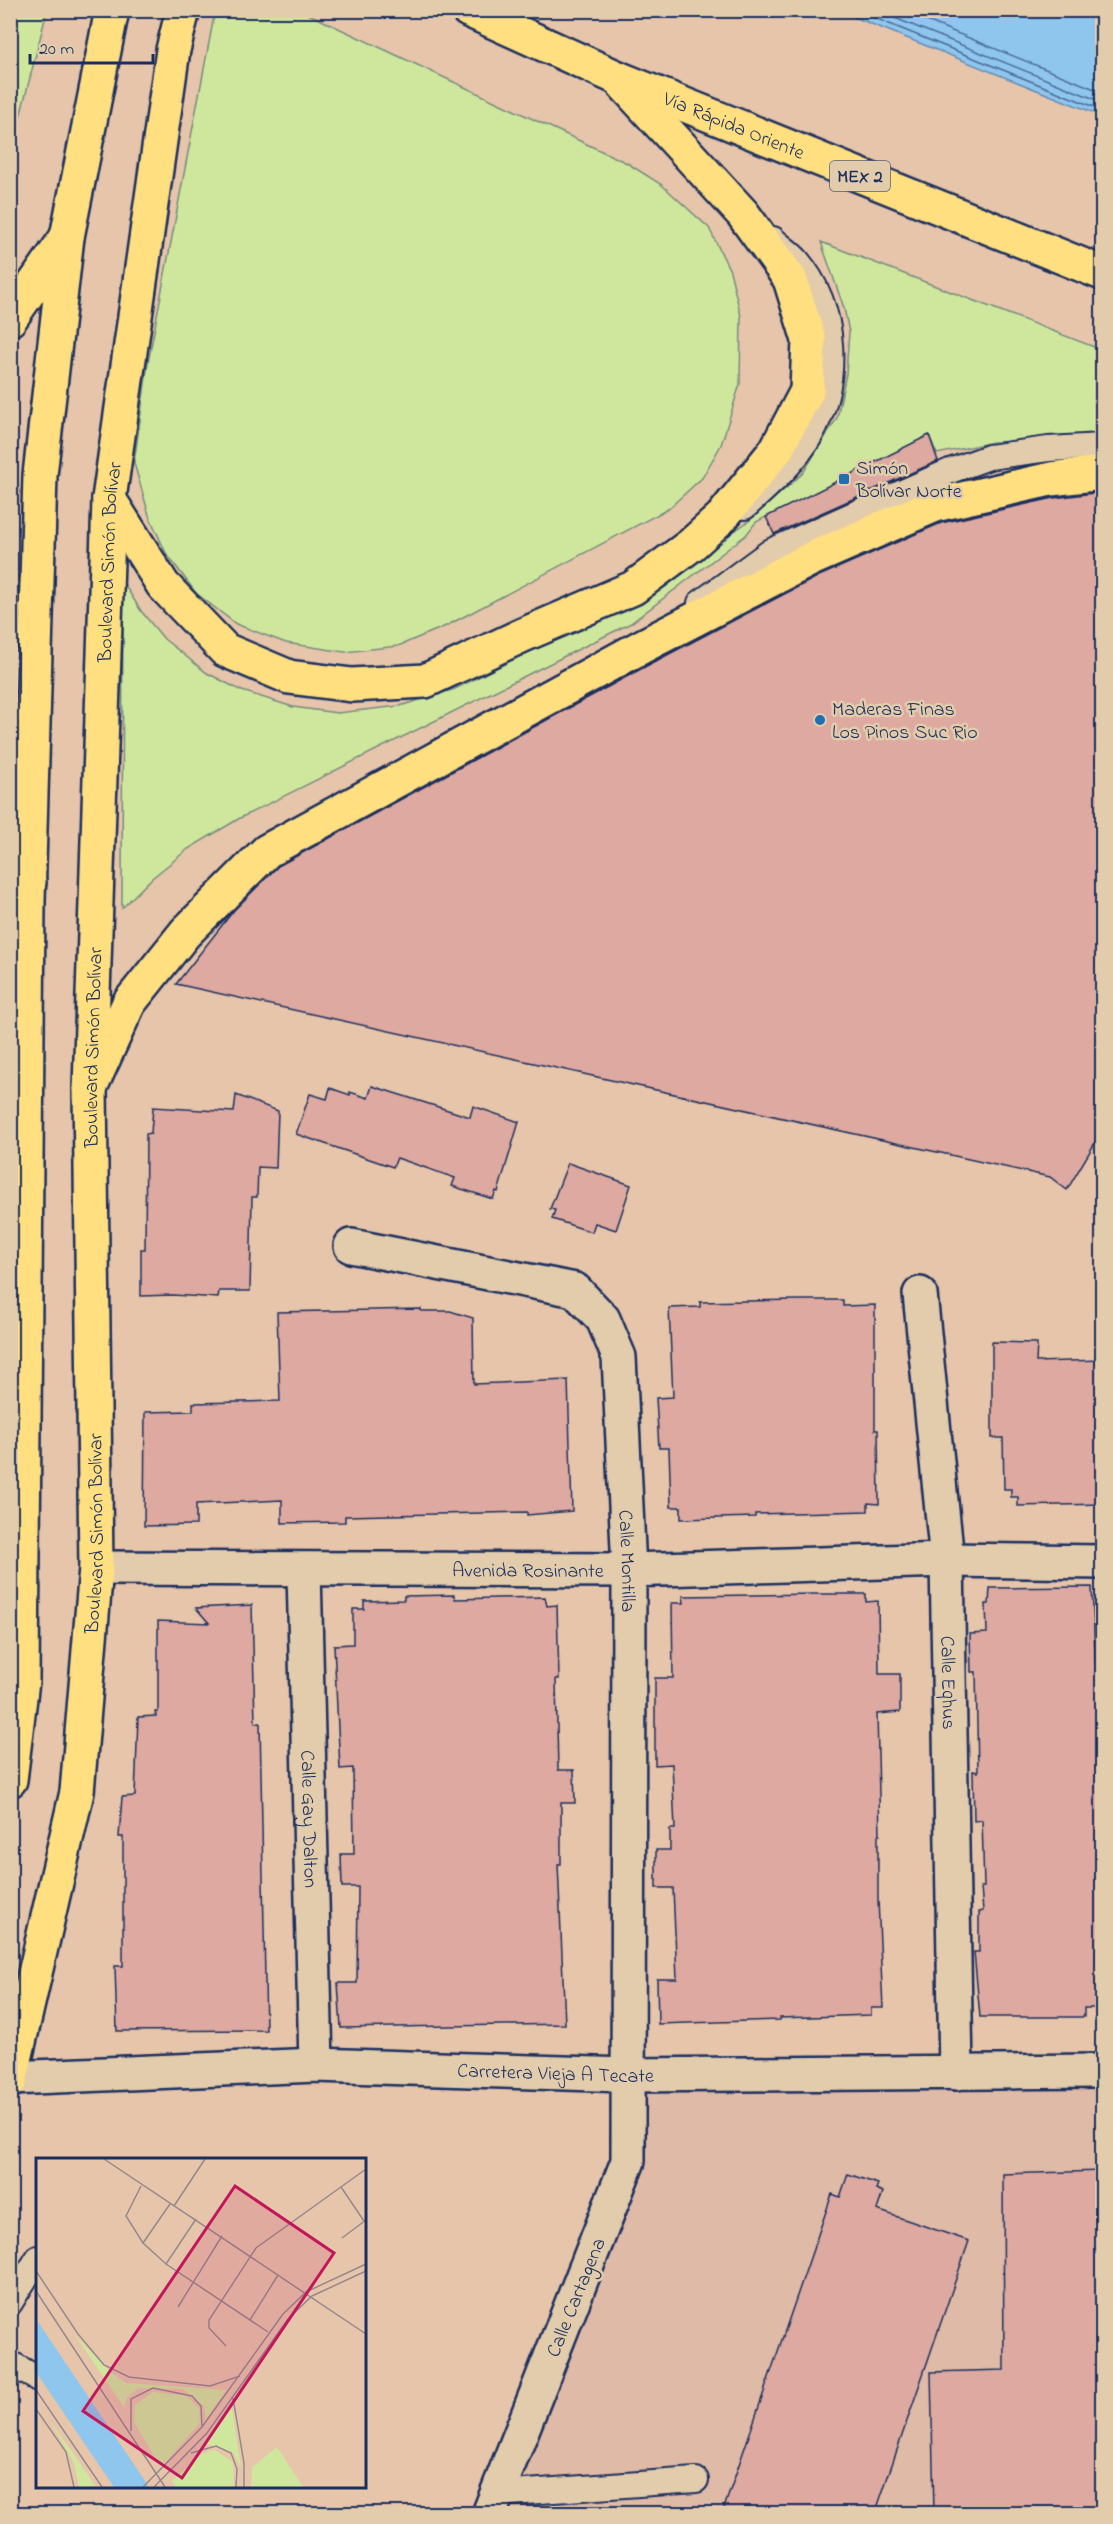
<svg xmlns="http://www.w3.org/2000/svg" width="1113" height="2524" viewBox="0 0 1113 2524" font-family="'Indie Flower',sans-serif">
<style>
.built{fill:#dfbaa6}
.green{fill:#cfe79d;stroke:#758b7e;stroke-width:1.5}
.water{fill:#8fc6ed;stroke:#618ab4;stroke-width:1.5}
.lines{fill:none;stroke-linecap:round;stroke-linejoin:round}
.shore{stroke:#496b97;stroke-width:1.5}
.building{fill:#dda9a0;stroke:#1b2f5e;stroke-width:1.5}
.lane-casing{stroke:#1b2f5e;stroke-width:28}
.street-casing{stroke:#1b2f5e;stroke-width:38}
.secondary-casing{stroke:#1b2f5e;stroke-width:38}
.primary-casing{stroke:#1b2f5e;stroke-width:38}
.highway-casing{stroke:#1b2f5e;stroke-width:38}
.lane{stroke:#e2ccab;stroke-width:24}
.street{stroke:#e2ccab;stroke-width:33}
.secondary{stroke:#e2ccab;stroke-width:33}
.primary{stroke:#ffdf80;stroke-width:33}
.highway{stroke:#ffdf80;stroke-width:33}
.poi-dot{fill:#1f6fb2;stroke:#e2ccab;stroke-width:2}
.labels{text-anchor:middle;stroke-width:5;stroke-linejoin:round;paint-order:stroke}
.shield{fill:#e2ccab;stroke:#575e75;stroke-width:1.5}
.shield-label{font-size:18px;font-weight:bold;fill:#1b2f5e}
.street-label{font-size:20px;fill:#1b2f5e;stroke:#e2ccab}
.poi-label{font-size:20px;fill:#1b2f5e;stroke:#e2ccab;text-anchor:start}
.inset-road{fill:none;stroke:#95898c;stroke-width:1.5}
.view{fill:#c2185b;fill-opacity:0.15;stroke:#c2185b;stroke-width:3}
.inset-edge{fill:none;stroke:#1b2f5e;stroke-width:3}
</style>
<rect width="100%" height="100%" fill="#e6c5aa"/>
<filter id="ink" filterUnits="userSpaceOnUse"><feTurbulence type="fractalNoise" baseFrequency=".0167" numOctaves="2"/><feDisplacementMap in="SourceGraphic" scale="12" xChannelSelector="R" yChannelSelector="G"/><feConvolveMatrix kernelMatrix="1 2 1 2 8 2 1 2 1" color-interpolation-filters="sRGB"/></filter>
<g filter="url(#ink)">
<polygon class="built" points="1102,2084 1102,2513 503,2514 634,2092"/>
<g class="green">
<polygon points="11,10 47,11 11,152 10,11"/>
<polygon points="215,11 302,11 627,163 662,185 709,228 730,271 741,316 740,384 721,445 702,478 668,509 446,626 398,646 345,652 286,643 236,624 196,593 166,553 149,515 134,463 148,363"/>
<polygon points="821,242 1102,350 1102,440 993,442 937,454 929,435 756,522 746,535 631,623 240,818 188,849 152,878 122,908 123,582 141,611 164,639 207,673 242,691 293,707 337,713 400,706 455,689 649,590 749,521 803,473 837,418 846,374 849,332 844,308"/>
</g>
<polygon class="water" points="839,11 1102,11 1102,116"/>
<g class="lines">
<g class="shore">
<polyline points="855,10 1102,110"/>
<polyline points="875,10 1102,102"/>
<polyline points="900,10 1102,92"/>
</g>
</g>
<g class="building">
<polygon points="929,435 938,461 774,534 766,517"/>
<polygon points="1102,492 1102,1131 1067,1190 1050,1177 176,984 234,910 278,866 652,663 819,576 941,523 1054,498"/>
<polygon points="372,1086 470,1117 473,1106 519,1122 498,1192 496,1191 493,1199 452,1186 455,1178 397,1158 393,1167 296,1134 310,1094 327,1099 330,1088 350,1095 350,1092 368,1098"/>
<polygon points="236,1095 278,1111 276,1168 258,1167 257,1197 252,1197 250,1291 219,1291 218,1298 173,1295 141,1296 141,1249 145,1249 146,1134 151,1133 153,1107 234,1112"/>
<polygon points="568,1163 631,1185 616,1230 595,1223 592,1232 552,1219 555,1210 550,1209"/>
<polygon points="797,1300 843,1300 843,1306 875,1305 875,1430 878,1430 879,1504 868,1503 868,1511 755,1514 755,1517 681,1519 681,1507 671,1507 669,1448 659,1448 656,1398 673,1397 669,1308 700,1307 700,1302"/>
<polygon points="421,1309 421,1311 450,1311 473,1318 474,1384 568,1380 572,1511 527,1515 527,1512 345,1516 345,1522 282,1523 282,1500 196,1504 196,1525 144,1526 145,1412 193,1411 193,1403 280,1401 277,1312"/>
<polygon points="992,1342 1037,1343 1036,1362 1102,1360 1102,1504 1018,1506 1018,1497 1011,1497 1011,1489 1004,1489 1003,1438 992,1438"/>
<polygon points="1092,1587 1096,1673 1102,1673 1102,2008 1084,2008 1084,2017 980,2017 974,1952 979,1952 979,1912 983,1911 981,1887 984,1887 982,1820 974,1821 973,1771 978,1772 976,1672 971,1672 970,1634 987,1633 986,1604 989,1604 990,1588"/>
<polygon points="813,1594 866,1594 866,1602 878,1601 879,1674 900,1674 900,1712 877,1714 880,1835 878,1835 878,1900 883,2008 871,2008 871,2015 780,2018 780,2020 658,2024 657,1979 677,1979 673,1888 656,1888 656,1850 670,1850 670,1829 675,1829 672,1764 655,1765 655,1678 673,1678 672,1603 684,1603 683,1596"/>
<polygon points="454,1595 455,1599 545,1597 547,1606 557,1605 559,1679 556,1679 558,1770 574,1770 575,1803 561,1803 561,1864 558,1864 565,2024 341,2028 338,1983 357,1983 358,1887 342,1887 341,1854 354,1854 353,1768 340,1769 334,1645 353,1644 353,1609 364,1609 364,1601 404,1600 404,1596"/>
<polygon points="252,1605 255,1723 260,1723 266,2030 117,2031 115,1966 123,1966 123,1837 119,1837 122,1797 135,1796 138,1717 156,1716 155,1712 158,1712 158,1621 209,1623 196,1608"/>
<polygon points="1102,2171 1102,2514 934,2514 931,2372 1004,2370 1003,2174"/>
<polygon points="848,2174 878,2184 876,2189 883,2192 877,2210 969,2241 875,2514 722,2514 832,2194 840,2197"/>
</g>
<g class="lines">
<g class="lane-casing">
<g id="lane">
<path d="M745,507C768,486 794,464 810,436C840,383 838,308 797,260C790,252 780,246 773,239"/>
<polyline points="700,603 771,551 950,471 989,457 1048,449 1102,446"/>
<polyline points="10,2303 38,2258"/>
<polyline points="10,2363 38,2379"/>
<polyline points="497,2494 696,2480"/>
</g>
</g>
<g class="street-casing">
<g id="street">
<path id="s1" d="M351,1246L575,1290L603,1319L619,1357L629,1570L628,2161L489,2514"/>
<path id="s2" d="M920,1294L947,1560L956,2073"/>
<path id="s3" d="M96,1568L629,1570L947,1560L1102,1562"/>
<path id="s4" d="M304,1571L316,2065"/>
</g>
</g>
<g class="secondary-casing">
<g id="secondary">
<path id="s5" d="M10,2078L316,2065L628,2075L1102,2071"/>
</g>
</g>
<g class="primary-casing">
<g id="primary">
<polyline points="10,1780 22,1681 28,901 40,475 67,237 112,10"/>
<path id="s6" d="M10,2081L77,1792L96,1568L90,1088L109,499L173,50L183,10"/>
</g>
</g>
<g class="highway-casing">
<g id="highway">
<path id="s7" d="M468,10L618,78L1102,273"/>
<polyline points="10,319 67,237"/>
<polyline points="109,499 163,585 225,650 289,677 352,685 425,681 523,635 633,588 691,545 722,517 776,450 807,391 809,340 790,279 743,214 618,78"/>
<polyline points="10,858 29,882"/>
<polyline points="90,1088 129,1003 185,933 267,851 643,646 811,559 935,505 1051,479 1102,473"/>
</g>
</g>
<use href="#lane" class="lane"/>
<use href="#street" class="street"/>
<use href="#secondary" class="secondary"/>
<use href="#primary" class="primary"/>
<use href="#highway" class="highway"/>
</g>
</g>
<g class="poi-dot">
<rect x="838" y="473" width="12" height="12" rx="3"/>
<circle cx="820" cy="720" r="6"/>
</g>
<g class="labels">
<rect class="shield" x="830" y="161" width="60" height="30" rx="4.5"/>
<g class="shield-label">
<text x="860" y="182">MEX 2</text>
</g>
<g class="street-label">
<text dy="7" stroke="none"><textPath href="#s7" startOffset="290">Vía Rápida Oriente</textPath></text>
<text dy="7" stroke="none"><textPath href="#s6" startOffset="1528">Boulevard Simón Bolívar</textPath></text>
<text dy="7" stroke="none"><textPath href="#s6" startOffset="1042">Boulevard Simón Bolívar</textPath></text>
<text dy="7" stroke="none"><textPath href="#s6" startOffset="556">Boulevard Simón Bolívar</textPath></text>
<text dy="7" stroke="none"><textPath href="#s1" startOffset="514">Calle Montilla</textPath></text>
<text dy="7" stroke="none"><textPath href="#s3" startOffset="432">Avenida Rosinante</textPath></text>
<text dy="7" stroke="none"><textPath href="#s2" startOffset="390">Calle Eqhus</textPath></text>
<text dy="7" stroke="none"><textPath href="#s4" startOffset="248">Calle Gay Dalton</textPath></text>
<text dy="7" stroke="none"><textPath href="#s5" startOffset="546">Carretera Vieja A Tecate</textPath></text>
<text transform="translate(575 2297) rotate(-68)" y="7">Calle Cartagena</text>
</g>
<g class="poi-label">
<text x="856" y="474">Simón<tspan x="856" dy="23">Bolívar Norte</tspan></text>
<text x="832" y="715">Maderas Finas<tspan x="832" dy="23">Los Pinos Suc Rio</tspan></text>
</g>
</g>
<g transform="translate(36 2158)">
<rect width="330" height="330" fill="#e6c5aa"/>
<path d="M39,177L73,213L90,225L190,232L170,261L168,248L147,231L103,230L91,239L88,249ZM117,234L150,238L163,250L164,265L125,309L98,264L99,247ZM196,250L205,310L197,294L170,286ZM15,265L35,292L59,328L43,329L38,305ZM241,289L267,329H215L216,309ZM179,292L197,304L198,329H140L136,323L166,296Z" fill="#cfe79d"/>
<path d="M0,161L107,320L113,329H78L0,214Z" fill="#8fc6ed"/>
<path class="inset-road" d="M68,1L330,176M105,28L90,58L107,85L130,106L232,174M305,29L328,63M138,48L169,1M306,80L330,62M107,85L134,46M130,106L160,61M0,113L42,176L68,207L93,219L174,228L204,218M0,133L129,329M142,149L186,78M214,162L242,117M190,188L173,170V162L220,90L330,11M0,232L66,329M197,240L208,305V329M0,251L30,294L38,329M95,273V241L117,230L156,238L165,248L166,269M155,295L180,288L195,295L201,311L200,329M107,329L166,269L247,156L270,134L330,106M118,329L171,275L252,161L276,138L330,113"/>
<path class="view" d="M199,28L298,95L146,320L47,253Z"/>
<rect width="330" height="330" class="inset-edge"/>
</g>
<rect width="1113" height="2524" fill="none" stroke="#e2ccab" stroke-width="36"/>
<rect x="18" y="18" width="1077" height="2488" fill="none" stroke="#1b2f5e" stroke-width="2" filter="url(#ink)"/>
<path d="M30 54v9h123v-9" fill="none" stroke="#1b2f5e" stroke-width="3"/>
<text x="39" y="54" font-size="18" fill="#1b2f5e" stroke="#e2ccab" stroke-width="4.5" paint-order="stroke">20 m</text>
</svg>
